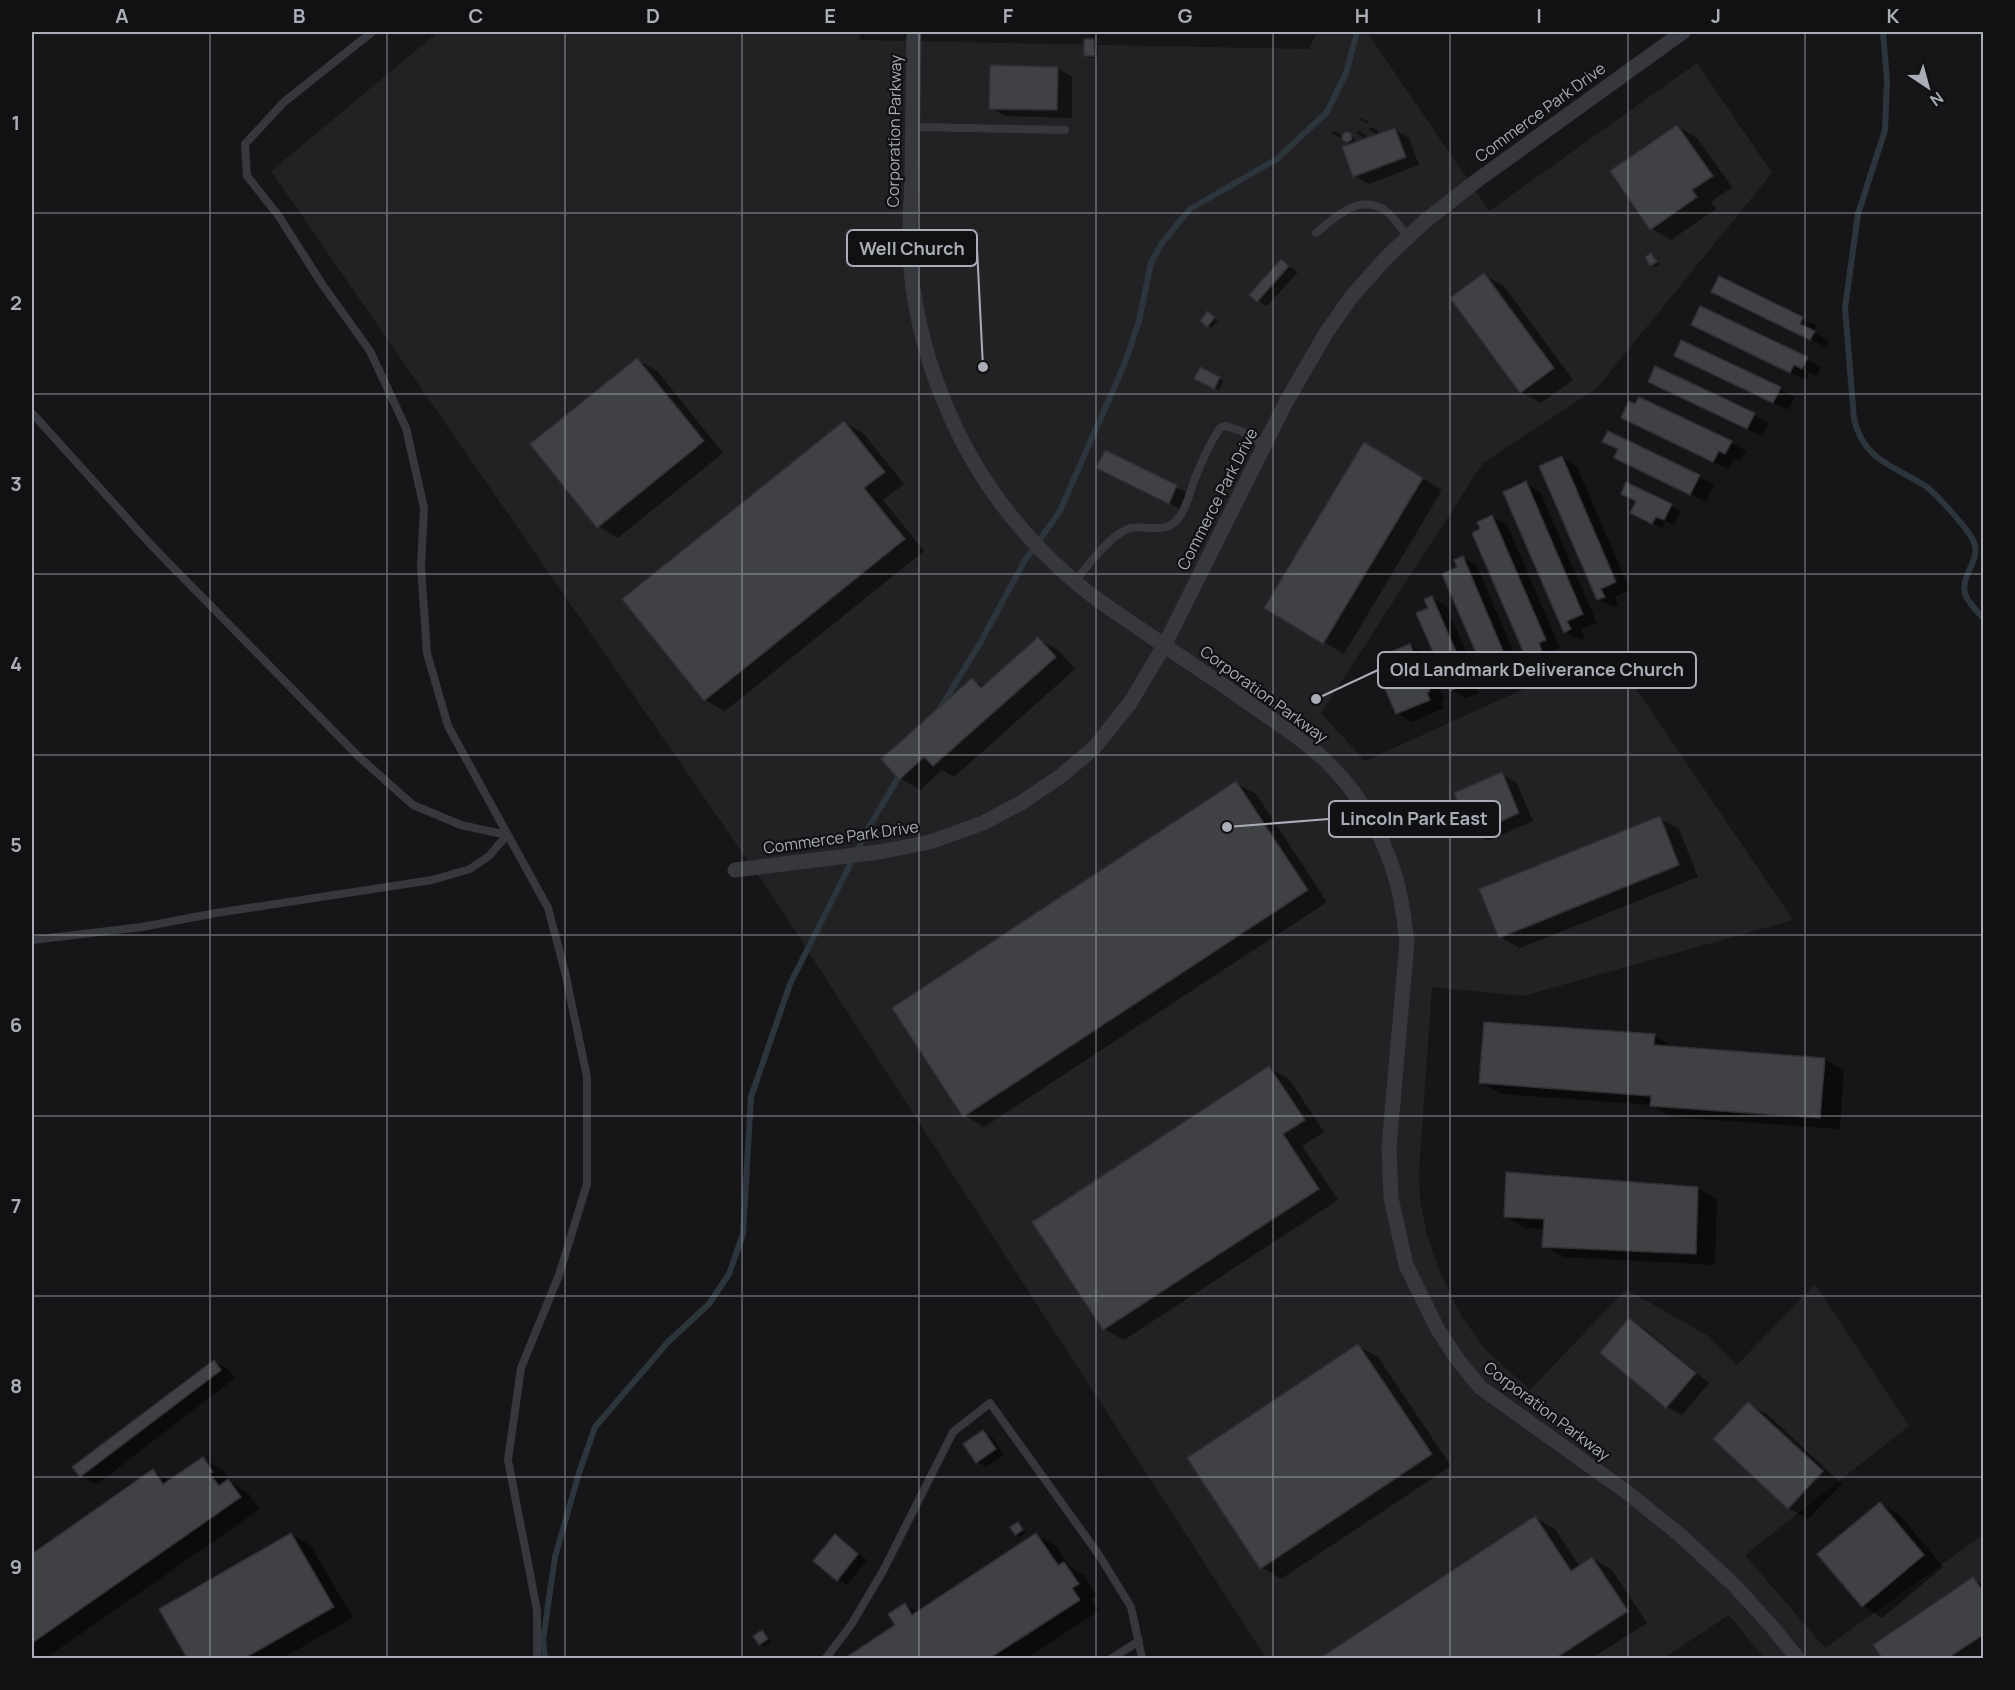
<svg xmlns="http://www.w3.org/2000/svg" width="2015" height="1690" viewBox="0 0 2015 1690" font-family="Manrope,sans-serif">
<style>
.built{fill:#222225}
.shadow{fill:#0007}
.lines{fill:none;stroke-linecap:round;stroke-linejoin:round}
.stream{stroke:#2c353c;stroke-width:6}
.building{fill:#404145;stroke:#303034;stroke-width:1.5}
.service{stroke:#37383d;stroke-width:8}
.minor{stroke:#37383d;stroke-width:15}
.grid{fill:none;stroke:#a8adb8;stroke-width:1.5;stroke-opacity:0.55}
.labels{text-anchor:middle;stroke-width:4.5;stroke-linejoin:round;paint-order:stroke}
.street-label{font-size:16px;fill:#a8adb8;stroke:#111113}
.leader{fill:none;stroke:#a8adb8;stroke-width:2}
.callout-dot{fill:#a8adb8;stroke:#111113;stroke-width:2}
.callout{fill:#111113;stroke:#a8adb8;stroke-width:2}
.callout-label{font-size:18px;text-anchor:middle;font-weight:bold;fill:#a8adb8}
.neatline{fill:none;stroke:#a8adb8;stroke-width:2}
.grid-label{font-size:20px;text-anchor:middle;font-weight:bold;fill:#a8adb8}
</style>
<rect width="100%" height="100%" fill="#161618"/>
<polygon class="built" points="438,32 859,32 860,40 1309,49 1317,32 1367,32 1489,211 1697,63 1772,173 1597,388 1483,463 1321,713 1365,761 1610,650 1793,920 1523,996 1432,987 1419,1171 1420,1201 1427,1235 1441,1274 1460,1314 1486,1350 1530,1390 1626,1289 1708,1336 1737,1365 1815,1284 1909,1426 1745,1555 1825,1648 1983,1535 1983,1658 1764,1658 1729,1615 1664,1658 1266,1658 771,894 271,171"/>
<g class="shadow">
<polygon points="1093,40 1097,42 1098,57 1090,58 1086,55"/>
<polygon points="1058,68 1072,77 1072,118 1005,116 991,108"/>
<polygon points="1359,118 1368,121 1368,123 1361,121"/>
<polygon points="1677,126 1697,138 1732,187 1711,202 1716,209 1671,240 1651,228"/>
<polygon points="1369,127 1378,130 1378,135 1394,129 1409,138 1419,165 1369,184 1354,176 1366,140 1356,132 1359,131 1366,135 1366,140 1378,135 1368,129"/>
<polygon points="1333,131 1341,134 1341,138 1332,134"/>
<polygon points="1348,134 1355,138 1355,142 1349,143 1345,140 1345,135"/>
<polygon points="1651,255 1660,264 1656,267 1651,265"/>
<polygon points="1282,261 1298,272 1267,306 1258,301"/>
<polygon points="1484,275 1504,286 1573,380 1541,403 1521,392"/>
<polygon points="1719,278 1817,326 1815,333 1829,341 1826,347 1713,291"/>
<polygon points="1212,316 1218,320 1212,328 1208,325"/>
<polygon points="1693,325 1807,359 1821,367 1817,376 1809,372 1806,380"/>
<polygon points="1676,355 1780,389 1795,397 1788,410"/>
<polygon points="637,360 657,371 723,453 618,538 598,526"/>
<polygon points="1201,369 1224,381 1219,390 1196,378"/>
<polygon points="1664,390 1754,415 1769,423 1762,436"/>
<polygon points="844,422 864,434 904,484 883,500 924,551 725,711 705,700"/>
<polygon points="1637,426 1731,443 1746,451 1741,461 1734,458 1728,469"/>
<polygon points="1604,441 1699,476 1714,485 1706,502 1630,465 1619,450"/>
<polygon points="1384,455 1442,490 1344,654 1266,607"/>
<polygon points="1562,458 1577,467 1630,590 1615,597 1618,605 1613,607 1598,599"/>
<polygon points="1098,468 1176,487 1191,495 1184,511"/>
<polygon points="1525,483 1540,492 1597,623 1581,629 1585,638 1580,640 1565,632"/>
<polygon points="1671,506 1680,511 1674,525 1666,521 1662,528 1642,518"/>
<polygon points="1492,517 1507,525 1560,648 1552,651 1556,659 1542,665 1527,657"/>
<polygon points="1462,557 1477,566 1520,667 1513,670 1516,677 1502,683 1487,675 1459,568"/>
<polygon points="1432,598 1446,606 1480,683 1476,685 1479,693 1466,698 1451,690 1430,609"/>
<polygon points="1038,639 1058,650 1075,669 954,777 942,770 920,790 900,778 972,680 984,687"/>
<polygon points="1410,645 1424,654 1444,699 1441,701 1444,708 1412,722 1398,713 1399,660"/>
<polygon points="1501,774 1516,782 1533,821 1488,841 1473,833"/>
<polygon points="1236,783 1256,794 1327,902 984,1127 964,1115"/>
<polygon points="1659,818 1679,829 1698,877 1520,948 1500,937"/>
<polygon points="1655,1036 1674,1047 1824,1059 1844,1070 1840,1129 1671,1117 1651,1105 1501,1094 1481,1082"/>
<polygon points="1269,1068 1289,1079 1324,1132 1302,1146 1338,1200 1124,1340 1104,1329"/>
<polygon points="1697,1188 1717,1199 1715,1265 1564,1257 1544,1246 1545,1229 1525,1228 1505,1216"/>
<polygon points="1630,1320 1644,1328 1709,1383 1682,1415 1667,1407 1602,1352"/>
<polygon points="1358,1346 1378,1357 1451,1466 1281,1579 1261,1567"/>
<polygon points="214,1361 229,1370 235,1378 96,1485 81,1476"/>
<polygon points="1748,1404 1768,1415 1842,1484 1808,1519 1788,1508"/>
<polygon points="983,1432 993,1438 1004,1455 986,1467 977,1462"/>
<polygon points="203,1459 223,1470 232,1483 248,1493 260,1509 46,1658 32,1658 32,1556 153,1471 170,1481"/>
<polygon points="1880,1504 1900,1515 1943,1567 1882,1618 1863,1606"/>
<polygon points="1535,1518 1555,1529 1580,1567 1592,1558 1612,1570 1647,1623 1592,1658 1322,1658"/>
<polygon points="1018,1524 1026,1532 1021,1536 1016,1534"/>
<polygon points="291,1534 311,1546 353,1618 283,1658 189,1658 161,1610"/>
<polygon points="1036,1535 1056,1546 1070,1567 1084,1575 1097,1596 1091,1599 1099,1611 1027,1658 847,1658 898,1625 905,1605 918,1612"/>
<polygon points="835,1536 867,1560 847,1585 838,1579"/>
<polygon points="1973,1579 1984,1585 1984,1658 1884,1658 1875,1646"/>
<polygon points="762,1632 771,1641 764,1647 760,1644"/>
</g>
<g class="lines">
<g class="stream">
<path d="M1883,32L1887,80L1885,130L1858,214L1845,308L1854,419C1863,459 1893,466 1924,485C1934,491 1968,529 1973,540C1983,559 1960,574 1965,593C1967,602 1977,611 1984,619"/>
<polyline points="939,710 979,645 1025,560 1059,513 1125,363 1139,321 1151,263 1162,243 1190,209 1277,159 1327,112 1346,73 1357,32"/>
<polyline points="545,1658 543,1640 555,1557 579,1473 595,1427 668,1342 709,1304 729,1274 743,1234 751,1097 790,984 869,827 901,773"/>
</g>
</g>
<g class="building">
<polygon points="1084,39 1094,39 1095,56 1084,56"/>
<polygon points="990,65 1058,67 1057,110 989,109"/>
<polygon points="1677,125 1713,176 1692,190 1697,197 1650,230 1610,171"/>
<polygon points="1395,128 1406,157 1353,177 1342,147"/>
<circle cx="1347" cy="137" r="5"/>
<polygon points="1651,253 1657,262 1650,266 1645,257"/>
<polygon points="1281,259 1289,266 1257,302 1249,295"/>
<polygon points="1484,273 1554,368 1520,393 1450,298"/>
<polygon points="1719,276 1803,317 1800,324 1815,331 1810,340 1711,292"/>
<polygon points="1700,306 1808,357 1802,369 1794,365 1790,373 1691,325"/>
<polygon points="1207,311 1215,317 1207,327 1200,321"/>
<polygon points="1681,340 1781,387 1773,403 1674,356"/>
<polygon points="637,358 704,441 597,528 530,444"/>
<polygon points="1655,366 1755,413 1747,429 1648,382"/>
<polygon points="1200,367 1220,377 1214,389 1194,379"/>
<polygon points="1639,397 1732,441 1725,454 1719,451 1713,462 1621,418 1629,401 1635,404"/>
<polygon points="844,421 885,472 864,488 905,539 704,701 622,599"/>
<polygon points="1608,431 1700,475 1690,495 1614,458 1618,449 1602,442"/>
<polygon points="1364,442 1423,478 1323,644 1264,608"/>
<polygon points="1105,450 1177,485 1169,504 1096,468"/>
<polygon points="1562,456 1616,582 1601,589 1605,597 1597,600 1539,466"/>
<polygon points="1526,481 1583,614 1567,621 1571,629 1564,633 1503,492"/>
<polygon points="1626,482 1672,504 1664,520 1656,517 1652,524 1630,513 1636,501 1621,494"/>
<polygon points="1492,515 1546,640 1539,643 1542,651 1526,658 1472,533 1480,529 1477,522"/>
<polygon points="1463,556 1506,658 1499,661 1502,669 1486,676 1442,574 1457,567 1454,560"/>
<polygon points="1432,596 1466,675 1462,677 1466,684 1450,691 1416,613 1428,608 1424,599"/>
<polygon points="1038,637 1056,657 933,766 924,757 899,780 881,759 972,678 981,688"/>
<polygon points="1410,644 1430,691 1427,693 1430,700 1396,714 1379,675 1396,668 1393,660 1397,659 1393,651"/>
<polygon points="1502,772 1519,813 1472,834 1454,793"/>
<polygon points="1236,781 1308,890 963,1117 892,1008"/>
<polygon points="1660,816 1679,865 1499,938 1479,889"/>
<polygon points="1484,1022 1655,1034 1654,1045 1825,1058 1820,1118 1650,1106 1651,1096 1479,1083"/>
<polygon points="1269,1066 1305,1120 1283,1134 1319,1189 1103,1330 1032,1222"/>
<polygon points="1506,1172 1698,1187 1696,1254 1542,1247 1544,1219 1504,1217"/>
<polygon points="1629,1318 1696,1373 1666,1408 1600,1353"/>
<polygon points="1358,1344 1432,1454 1260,1569 1187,1458"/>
<polygon points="214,1360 221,1370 80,1477 72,1467"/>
<polygon points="1748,1402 1823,1471 1788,1509 1713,1439"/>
<polygon points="983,1430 996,1449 976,1463 963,1444"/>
<polygon points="203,1457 213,1472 210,1474 219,1486 228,1479 241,1497 32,1643 32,1554 153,1469 163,1484"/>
<polygon points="1880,1502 1924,1555 1862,1607 1817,1554"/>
<polygon points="1535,1516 1571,1571 1592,1557 1628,1611 1556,1658 1320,1658"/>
<polygon points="1018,1522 1023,1530 1015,1535 1010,1527"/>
<polygon points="291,1533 334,1607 245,1658 187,1658 159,1609"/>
<polygon points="1036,1533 1058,1565 1064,1562 1079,1584 1072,1588 1080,1600 990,1658 845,1658 895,1625 888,1614 905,1603 912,1615"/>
<polygon points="835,1534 858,1554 837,1581 813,1561"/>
<polygon points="1973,1577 1984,1593 1984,1634 1948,1658 1923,1658 1922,1657 1919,1658 1882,1658 1873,1645"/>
<polygon points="762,1630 768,1639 759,1645 753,1636"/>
</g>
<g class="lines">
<g class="service">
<polyline points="372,32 284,102 245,144 247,176 278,215 322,284 370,351 406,428 424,508 421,567 427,653 448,726 548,908 565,972 587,1077 587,1184 559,1275 521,1368 508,1460 537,1610 537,1658"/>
<polyline points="912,127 1065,130"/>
<path d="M1316,233C1332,220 1356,196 1379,207C1391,212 1400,227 1408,237"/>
<polyline points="32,413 153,547 358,756 413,805 461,825 507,835 489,856 470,869 432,880 216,913 142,927 32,940"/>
<path d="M1075,582C1086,567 1112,532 1131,528C1146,525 1163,534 1176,521C1186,510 1190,492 1195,478C1202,461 1209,444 1220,428L1226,426L1241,431L1264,445"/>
<polyline points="826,1658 851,1625 883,1571 953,1432 990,1403 1099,1555 1131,1607 1142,1658"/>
<polyline points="1112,1658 1139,1641"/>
</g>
<g class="minor">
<path d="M914,32C913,78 913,125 912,171C912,195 909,219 910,244C910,295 924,354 944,401C972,471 1016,531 1073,580C1092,597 1115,612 1136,626C1180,657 1226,686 1270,718C1289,731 1310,745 1327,762C1358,792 1383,834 1395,876C1402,897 1404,920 1407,942L1389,1147L1391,1198L1406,1265L1438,1330L1458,1360L1480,1387L1628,1493L1680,1535L1735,1586L1773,1628L1797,1658"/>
<polyline points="735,870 879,852 930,842 983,823 1021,803 1062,775 1094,748 1130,703 1164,646 1285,404 1326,333 1352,296 1386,258 1425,221 1479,179 1683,32"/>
</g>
</g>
<path class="grid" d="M210,32V1658M387,32V1658M565,32V1658M742,32V1658M919,32V1658M1096,32V1658M1273,32V1658M1450,32V1658M1628,32V1658M1805,32V1658M32,213H1984M32,394H1984M32,574H1984M32,755H1984M32,935H1984M32,1116H1984M32,1296H1984M32,1477H1984"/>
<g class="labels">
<g class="street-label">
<text transform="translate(1540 112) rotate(-36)" y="6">Commerce Park Drive</text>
<text transform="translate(894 131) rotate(-89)" y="6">Corporation Parkway</text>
<text transform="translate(1217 499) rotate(-63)" y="6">Commerce Park Drive</text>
<text transform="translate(1264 694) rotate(36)" y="6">Corporation Parkway</text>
<text transform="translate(841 837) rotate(-8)" y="6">Commerce Park Drive</text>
<text transform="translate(1547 1411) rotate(37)" y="6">Corporation Parkway</text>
</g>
</g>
<path class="leader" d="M983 367L977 248M1316 699L1378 670M1227 827L1329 819"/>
<g class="callout-dot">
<circle cx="983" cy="367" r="6"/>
<circle cx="1316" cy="699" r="6"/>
<circle cx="1227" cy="827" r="6"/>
</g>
<g class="callout">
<rect x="847" y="230" width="130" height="36" rx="6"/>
<rect x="1378" y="652" width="318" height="36" rx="6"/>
<rect x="1329" y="801" width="171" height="36" rx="6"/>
</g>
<g class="callout-label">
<text x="912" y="255">Well Church</text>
<text x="1537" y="676">Old Landmark Deliverance Church</text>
<text x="1414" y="825">Lincoln Park East</text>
</g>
<rect width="2015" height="1690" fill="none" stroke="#111113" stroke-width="66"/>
<g transform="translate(1928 87) rotate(144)" stroke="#111113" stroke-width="4.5" paint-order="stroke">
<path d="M0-4.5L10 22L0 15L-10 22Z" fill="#a8adb8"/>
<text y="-9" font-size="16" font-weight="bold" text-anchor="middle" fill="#a8adb8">N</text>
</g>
<rect x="33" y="33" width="1949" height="1624" class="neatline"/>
<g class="grid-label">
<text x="122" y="23">A</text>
<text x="299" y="23">B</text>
<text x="476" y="23">C</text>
<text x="653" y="23">D</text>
<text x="830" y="23">E</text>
<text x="1008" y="23">F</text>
<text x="1185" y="23">G</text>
<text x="1362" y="23">H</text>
<text x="1539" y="23">I</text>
<text x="1716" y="23">J</text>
<text x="1893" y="23">K</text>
<text x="16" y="130">1</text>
<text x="16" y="310">2</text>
<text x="16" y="491">3</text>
<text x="16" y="671">4</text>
<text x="16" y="852">5</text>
<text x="16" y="1032">6</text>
<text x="16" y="1213">7</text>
<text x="16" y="1393">8</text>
<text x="16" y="1574">9</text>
</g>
</svg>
